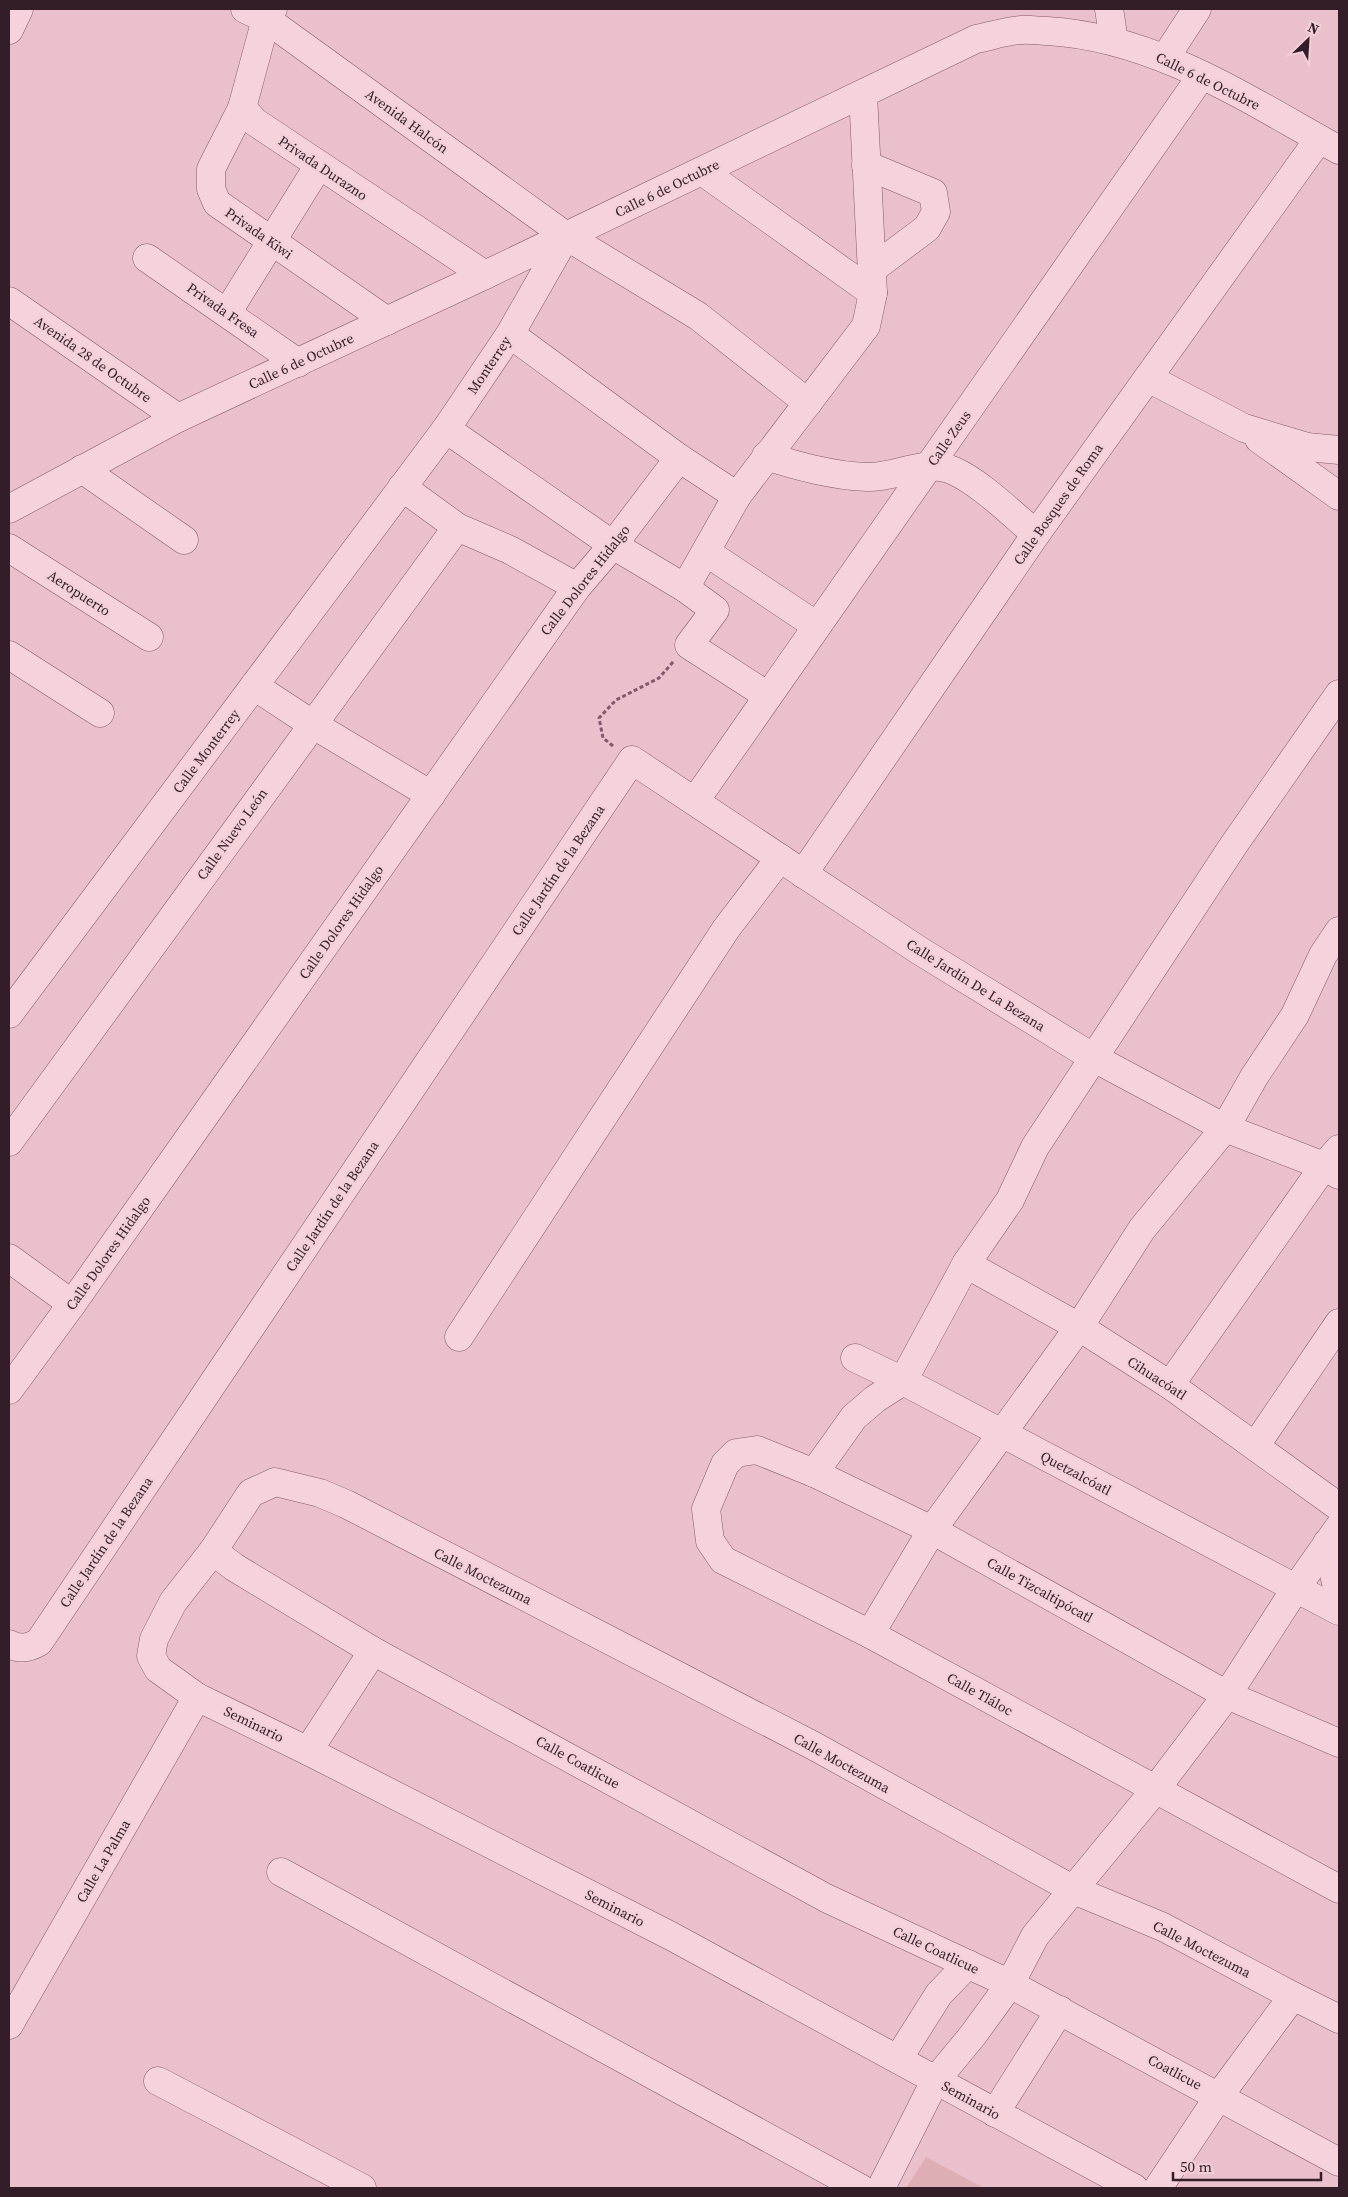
<svg xmlns="http://www.w3.org/2000/svg" width="1348" height="2197" viewBox="0 0 1348 2197" font-family="'Source Serif 4',serif">
<style>
.farmland{fill:#dfaeb5}
.lines{fill:none;stroke-linecap:round;stroke-linejoin:round}
.minor-casing{stroke:#82596c;stroke-width:29}
.path{stroke:#82596c;stroke-width:3;stroke-dasharray:4 2.5;stroke-linecap:butt}
.minor{stroke:#f6d3dc;stroke-width:28}
.labels{text-anchor:middle;stroke-width:5;stroke-linejoin:round;paint-order:stroke}
.street-label{font-size:14px;fill:#331d28;stroke:#f2cfd9}
</style>
<rect width="100%" height="100%" fill="#eac0cc"/>
<polygon class="farmland" points="926,2157 984,2188 906,2188"/>
<g class="lines">
<g class="minor-casing">
<g id="minor">
<polyline points="245,9 266,19 566,236 698,316 808,403"/>
<polyline points="273,9 266,19 242,108 211,169 211,189 217,203 387,321"/>
<polyline points="1109,9 1114,41"/>
<polyline points="9,30 19,9"/>
<polyline points="1165,58 1197,9"/>
<polyline points="242,108 255,122 485,275"/>
<polyline points="866,165 933,193 936,212 927,228 871,270"/>
<polyline points="702,171 873,293"/>
<polyline points="147,258 298,363"/>
<polyline points="9,301 178,418"/>
<polyline points="227,313 319,165"/>
<polyline points="510,334 679,458 737,496"/>
<polyline points="1148,378 1244,428 1307,447 1339,450"/>
<polyline points="446,429 613,545 685,588 715,610 689,645 768,696"/>
<polyline points="1259,439 1339,496"/>
<path d="M766,456C798,466 833,476 867,477C896,478 925,458 954,471C981,483 1013,515 1036,534"/>
<polyline points="82,469 184,540"/>
<polyline points="402,487 457,527 510,550 577,587"/>
<path d="M9,509L178,418L485,275L976,39C991,36 1006,31 1021,30C1029,29 1039,31 1047,31C1155,37 1247,99 1339,150"/>
<polyline points="9,548 149,637"/>
<polyline points="706,552 817,626"/>
<polyline points="685,588 737,496 866,326 873,293 863,94"/>
<polyline points="9,655 100,713"/>
<polyline points="254,686 312,724 431,795"/>
<polyline points="695,801 1202,75"/>
<polyline points="803,874 1036,534 1319,139"/>
<polyline points="9,1014 446,429 510,334 566,236"/>
<polyline points="9,1142 457,527"/>
<polyline points="9,1258 72,1304"/>
<polyline points="966,1264 1079,1327 1170,1385 1339,1507"/>
<polyline points="459,1337 726,929 780,858"/>
<polyline points="855,1358 903,1381 1339,1611"/>
<polyline points="1170,1385 1324,1166 1339,1149"/>
<polyline points="9,1390 72,1304 577,587 613,545 679,458"/>
<polyline points="1256,1445 1339,1323"/>
<polyline points="814,1473 854,1417 875,1399 903,1381 966,1264 1010,1200 1035,1147 1233,846 1339,694"/>
<polyline points="1327,1543 1339,1596"/>
<polyline points="213,1551 251,1493 275,1482 320,1493 346,1504 814,1746 1074,1890 1163,1927 1293,1996 1339,2019"/>
<polyline points="870,1634 932,1530 1079,1327 1142,1229 1225,1128 1254,1077 1295,1015 1323,955 1339,931"/>
<path d="M9,1644C20,1650 29,1648 39,1642L632,760L920,951L1094,1058L1225,1128L1324,1166L1339,1175"/>
<polyline points="1339,1743 1227,1695 932,1530 814,1473 757,1450 736,1453 725,1464 706,1509 710,1541 723,1560 870,1634 1339,1889"/>
<polyline points="308,1751 373,1651"/>
<polyline points="281,1872 860,2188"/>
<polyline points="9,2025 197,1697"/>
<polyline points="898,2059 939,1994 968,1964"/>
<polyline points="158,2081 362,2188"/>
<polyline points="995,2113 1060,2010"/>
<polyline points="881,2188 935,2081 973,2035 1010,1984 1035,1936 1155,1790 1227,1695 1296,1588 1339,1527"/>
<polyline points="1134,2188 671,1936 308,1751 197,1697 158,1669 151,1656 154,1639 173,1602 213,1551 234,1567 373,1651 826,1898 1010,1984 1339,2162"/>
<polyline points="1158,2188 1219,2096 1293,1996"/>
</g>
</g>
<polyline class="path" points="613,746 603,738 599,718 616,700 659,678 674,661"/>
<use href="#minor" class="minor"/>
</g>
<g class="labels">
<g class="street-label">
<text transform="translate(1208 81) rotate(26)" y="5">Calle 6 de Octubre</text>
<text transform="translate(407 121) rotate(36)" y="5">Avenida Halcón</text>
<text transform="translate(323 168) rotate(34)" y="5">Privada Durazno</text>
<text transform="translate(667 188) rotate(-26)" y="5">Calle 6 de Octubre</text>
<text transform="translate(259 233) rotate(35)" y="5">Privada Kiwi</text>
<text transform="translate(223 310) rotate(35)" y="5">Privada Fresa</text>
<text transform="translate(93 359) rotate(35)" y="5">Avenida 28 de Octubre</text>
<text transform="translate(301 361) rotate(-25)" y="5">Calle 6 de Octubre</text>
<text transform="translate(489 365) rotate(-56)" y="5">Monterrey</text>
<text transform="translate(949 438) rotate(-55)" y="5">Calle Zeus</text>
<text transform="translate(1058 504) rotate(-55)" y="5">Calle Bosques de Roma</text>
<text transform="translate(585 580) rotate(-52)" y="5">Calle Dolores Hidalgo</text>
<text transform="translate(79 593) rotate(33)" y="5">Aeropuerto</text>
<text transform="translate(206 751) rotate(-53)" y="5">Calle Monterrey</text>
<text transform="translate(232 834) rotate(-54)" y="5">Calle Nuevo León</text>
<text transform="translate(558 870) rotate(-56)" y="5">Calle Jardín de la Bezana</text>
<text transform="translate(341 922) rotate(-55)" y="5">Calle Dolores Hidalgo</text>
<text transform="translate(976 985) rotate(32)" y="5">Calle Jardín De La Bezana</text>
<text transform="translate(332 1206) rotate(-56)" y="5">Calle Jardín de la Bezana</text>
<text transform="translate(108 1253) rotate(-55)" y="5">Calle Dolores Hidalgo</text>
<text transform="translate(1157 1378) rotate(33)" y="5">Cihuacóatl</text>
<text transform="translate(1076 1473) rotate(28)" y="5">Quetzalcóatl</text>
<text transform="translate(106 1542) rotate(-56)" y="5">Calle Jardín de la Bezana</text>
<text transform="translate(483 1576) rotate(27)" y="5">Calle Moctezuma</text>
<text transform="translate(1040 1590) rotate(29)" y="5">Calle Tizcaltipócatl</text>
<text transform="translate(980 1694) rotate(29)" y="5">Calle Tláloc</text>
<text transform="translate(254 1724) rotate(26)" y="5">Seminario</text>
<text transform="translate(578 1762) rotate(29)" y="5">Calle Coatlicue</text>
<text transform="translate(842 1763) rotate(29)" y="5">Calle Moctezuma</text>
<text transform="translate(103 1861) rotate(-60)" y="5">Calle La Palma</text>
<text transform="translate(615 1908) rotate(27)" y="5">Seminario</text>
<text transform="translate(1202 1949) rotate(27)" y="5">Calle Moctezuma</text>
<text transform="translate(936 1950) rotate(25)" y="5">Calle Coatlicue</text>
<text transform="translate(1175 2072) rotate(28)" y="5">Coatlicue</text>
<text transform="translate(971 2100) rotate(29)" y="5">Seminario</text>
</g>
</g>
<rect width="1348" height="2197" fill="none" stroke="#331d28" stroke-width="20"/>
<g transform="translate(1308 40) rotate(25)" stroke="#f2cfd9" stroke-width="4" paint-order="stroke">
<path d="M0-4L9 19L0 12L-9 19Z" fill="#331d28"/>
<text y="-8" font-size="14" font-weight="bold" text-anchor="middle" fill="#331d28">N</text>
</g>
<path d="M1173 2172v8h148v-8" fill="none" stroke="#331d28" stroke-width="2.5"/>
<text x="1180" y="2172" font-size="15" fill="#331d28" stroke="#f2cfd9" stroke-width="4" paint-order="stroke">50 m</text>
</svg>
